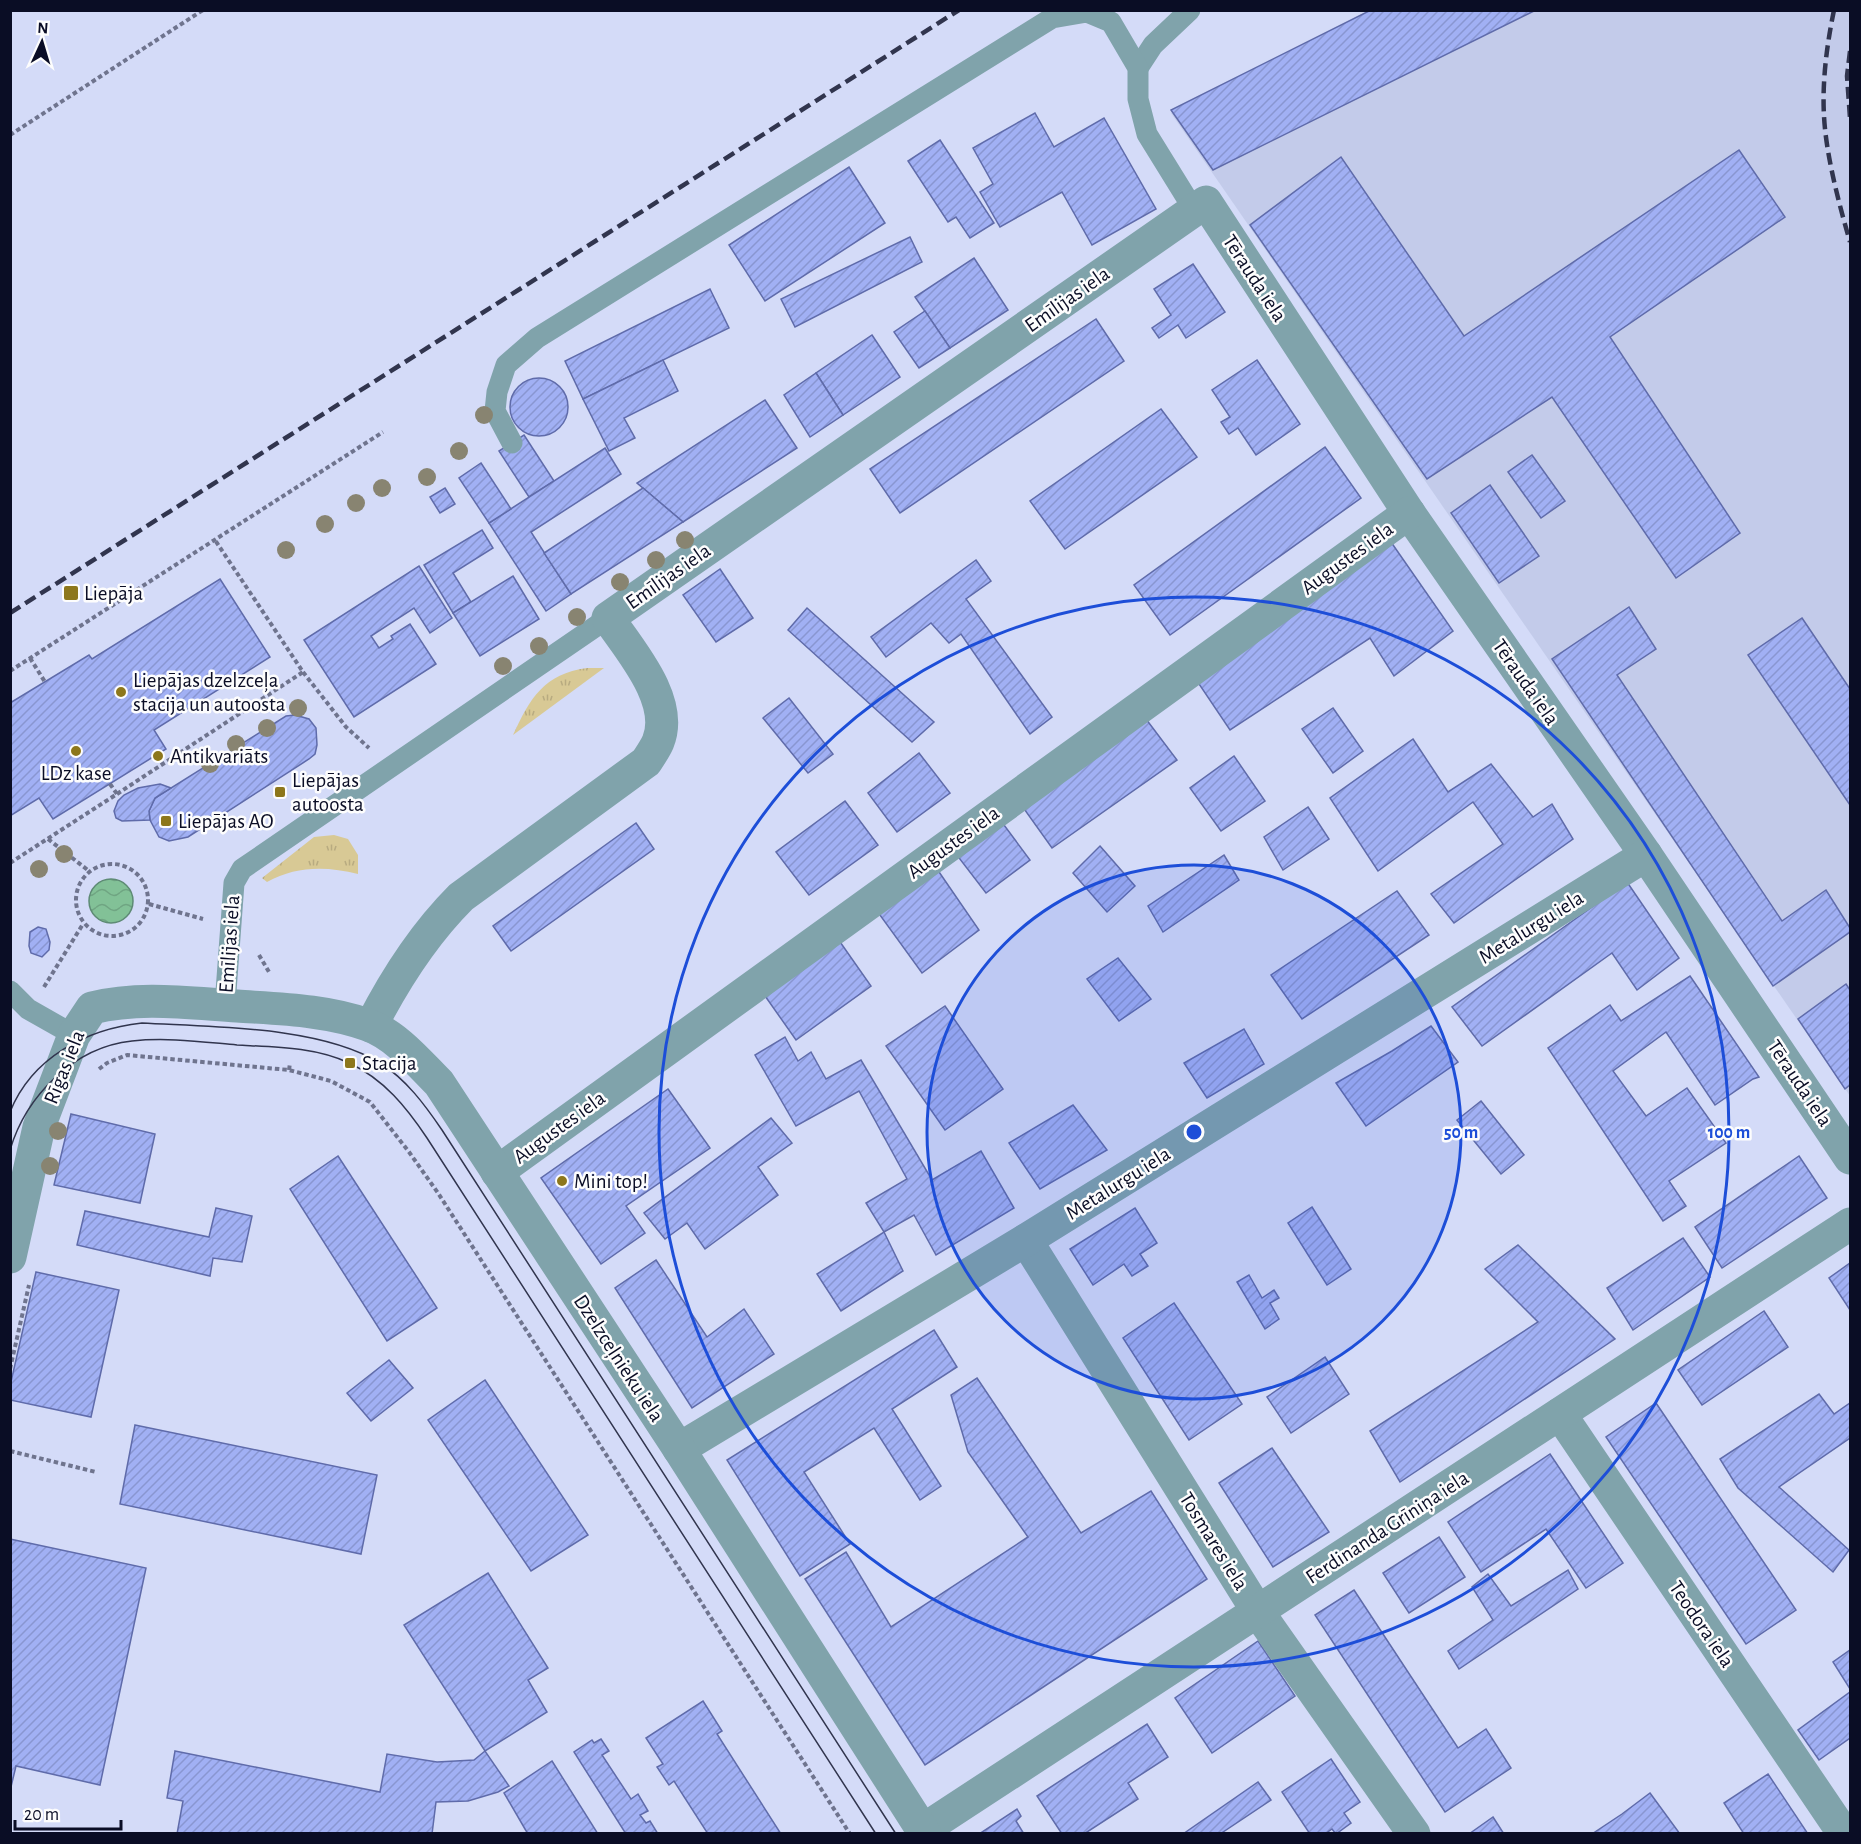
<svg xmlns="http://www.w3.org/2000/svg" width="1861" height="1844" viewBox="0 0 1861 1844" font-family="'Alegreya Sans',sans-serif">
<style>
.built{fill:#c3cbea}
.grass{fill:url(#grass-tufts)}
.water{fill:url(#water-waves);stroke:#5e8b75;stroke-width:1.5}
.building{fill:url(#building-hatch);stroke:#5f6baa;stroke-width:1.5}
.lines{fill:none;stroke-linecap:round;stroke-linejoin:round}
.path{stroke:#6f748e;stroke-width:4;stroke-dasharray:4.5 3;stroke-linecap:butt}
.service{stroke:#80a3ab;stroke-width:21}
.minor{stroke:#80a3ab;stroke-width:33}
.tertiary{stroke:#80a3ab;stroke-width:33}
.tram{stroke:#31354e;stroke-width:1.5}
.rail{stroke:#31354e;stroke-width:4.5;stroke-dasharray:12 6;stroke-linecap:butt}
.tree{fill:#888471}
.ring{fill:none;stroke:#1d4ed8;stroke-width:3}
.poi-dot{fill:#8d771c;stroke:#fdfdfd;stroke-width:2}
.labels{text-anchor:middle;stroke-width:5;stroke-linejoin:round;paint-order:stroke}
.street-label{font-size:21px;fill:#0a0d25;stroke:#fdfdfd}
.poi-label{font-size:21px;fill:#0a0d25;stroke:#fdfdfd;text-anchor:start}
.centre{fill:#1d4ed8;stroke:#fdfdfd;stroke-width:3}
.ring-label{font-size:18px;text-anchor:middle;font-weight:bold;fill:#1d4ed8;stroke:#fdfdfd;stroke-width:5;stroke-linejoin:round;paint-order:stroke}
</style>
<defs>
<pattern id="grass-tufts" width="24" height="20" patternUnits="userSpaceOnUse" patternTransform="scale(1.5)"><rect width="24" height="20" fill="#d8c995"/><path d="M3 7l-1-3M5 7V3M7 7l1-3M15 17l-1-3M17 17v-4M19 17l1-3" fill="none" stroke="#b8ab80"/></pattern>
<pattern id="water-waves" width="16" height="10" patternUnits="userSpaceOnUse" patternTransform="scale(1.5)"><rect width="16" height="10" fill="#82c197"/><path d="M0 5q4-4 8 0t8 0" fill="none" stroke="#6fa582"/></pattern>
<pattern id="building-hatch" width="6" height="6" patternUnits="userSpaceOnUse" patternTransform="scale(1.5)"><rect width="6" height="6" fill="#a1b0f4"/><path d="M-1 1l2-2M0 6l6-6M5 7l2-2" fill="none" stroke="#8996d1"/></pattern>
</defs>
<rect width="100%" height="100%" fill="#d4dbf8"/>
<polygon class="built" points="1367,11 1850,11 1850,1096 1171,113"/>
<g class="grass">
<path d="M587,668H604L513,735C530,698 544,674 587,668Z"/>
<path d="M334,835L348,839L358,855V874C326,866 296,866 267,882L262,878L314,837Z"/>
</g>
<circle class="water" cx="111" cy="901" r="22"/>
<g class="building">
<polygon points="1371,10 1536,10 1213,170 1171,110"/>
<polygon points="1035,113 1054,147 1104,118 1156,209 1092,245 1062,192 1000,227 980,192 993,184 973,148"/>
<polygon points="940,140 994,223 970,238 956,217 948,222 908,161"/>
<polygon points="1739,150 1785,217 1610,337 1740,533 1676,578 1552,397 1427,479 1250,225 1341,157 1464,336"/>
<polygon points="849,167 885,223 765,301 729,245"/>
<polygon points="910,237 922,262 795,327 781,299"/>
<polygon points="974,258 1008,310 950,348 915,297"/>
<polygon points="1193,264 1225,312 1186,338 1178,325 1159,338 1152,328 1171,315 1154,289"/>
<polygon points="710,289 729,328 583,399 565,361"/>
<polygon points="925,311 950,348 919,368 894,332"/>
<polygon points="1096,319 1124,361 900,513 870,469"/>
<polygon points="872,335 900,377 843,415 816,373"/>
<polygon points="663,360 678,391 624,418 635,438 609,451 583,399"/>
<polygon points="1257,360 1300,424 1256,455 1238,428 1229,434 1221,422 1230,417 1212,390"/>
<polygon points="816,373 843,415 810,437 784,395"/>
<circle cx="539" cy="407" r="29"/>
<polygon points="765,400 797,448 683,522 637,483"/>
<polygon points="1161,409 1197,457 1065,549 1030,501"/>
<polygon points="524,435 554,481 529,497 499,451"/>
<polygon points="1325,447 1361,498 1170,635 1134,585"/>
<polygon points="605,448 621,474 531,532 571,594 546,611 489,523"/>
<polygon points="1532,455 1565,501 1541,518 1508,472"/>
<polygon points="481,463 511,509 489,523 459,478"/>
<polygon points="1490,485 1539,556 1499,583 1451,513"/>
<polygon points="445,488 455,504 440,513 430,497"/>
<polygon points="643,488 683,522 571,594 544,553"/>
<polygon points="482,530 493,548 453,573 471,602 453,613 424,565"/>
<polygon points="1391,542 1453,631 1394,676 1370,638 1230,730 1197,681"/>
<polygon points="976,560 991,581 966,599 1052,717 1030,734 961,634 949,643 931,623 886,657 871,637"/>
<polygon points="419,566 452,618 430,633 414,608 371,636 379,648 393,639 391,636 410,624 436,664 354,717 304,640"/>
<polygon points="720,569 753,618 716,642 683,595"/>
<polygon points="513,576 539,619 480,656 453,613"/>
<polygon points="220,579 270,657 154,730 166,749 53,819 39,798 10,816 10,703 89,655 92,659"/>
<polygon points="1629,607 1656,649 1617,675 1782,921 1826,890 1850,928 1850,932 1773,986 1552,659"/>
<polygon points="807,608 934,722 912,742 788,630"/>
<polygon points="1802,618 1850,689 1850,805 1748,655"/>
<polygon points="789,698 833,754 808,773 763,718"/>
<polygon points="1333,708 1363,751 1333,773 1302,729"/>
<polygon points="295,715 309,719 316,728 317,745 315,754 309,759 188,837 169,841 159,837 150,820 149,811 155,798 286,716"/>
<polygon points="1146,719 1177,760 1052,848 1022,806"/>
<polygon points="1413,739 1448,792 1491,764 1533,817 1552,804 1573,839 1454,923 1431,894 1503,844 1473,802 1378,871 1330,798"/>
<polygon points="919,753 950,793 897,832 868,793"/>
<polygon points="1234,756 1265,801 1221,831 1190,788"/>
<polygon points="160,784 171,788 155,798 149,811 150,820 122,821 116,818 114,811 118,801 124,795 138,788"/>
<polygon points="845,801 878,845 809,895 776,852"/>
<polygon points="1308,807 1329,839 1283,870 1264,837"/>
<polygon points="1001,821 1030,860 986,893 956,854"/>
<polygon points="636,823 654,849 511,951 493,926"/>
<polygon points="1100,846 1135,886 1107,912 1073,873"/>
<polygon points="1224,855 1239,880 1163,932 1148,906"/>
<polygon points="937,869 979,930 922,973 877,911"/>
<polygon points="1627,882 1679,958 1637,990 1612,953 1482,1046 1452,1007"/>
<polygon points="1397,891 1429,935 1302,1019 1271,975"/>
<polygon points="38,927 46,929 50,942 49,950 42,957 31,953 29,946 30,932"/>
<polygon points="838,939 871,986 796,1040 763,993"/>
<polygon points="1118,958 1151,999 1119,1021 1087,979"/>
<polygon points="1690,976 1759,1077 1753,1079 1715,1105 1666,1032 1613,1071 1646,1116 1687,1088 1726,1143 1669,1181 1686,1206 1663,1221 1548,1048 1610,1005 1621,1021"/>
<polygon points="1846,984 1850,990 1850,1085 1845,1089 1798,1019"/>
<polygon points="945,1006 1003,1089 945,1130 886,1046"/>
<polygon points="1431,1026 1458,1062 1366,1126 1336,1083 1392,1051"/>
<polygon points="1244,1029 1264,1064 1207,1098 1184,1063"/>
<polygon points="785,1037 798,1061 811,1052 826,1079 861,1060 932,1180 981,1151 1014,1208 936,1255 914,1215 884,1232 866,1203 907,1179 859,1091 796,1126 755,1055"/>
<polygon points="668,1089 710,1148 626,1206 645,1233 601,1264 541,1178"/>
<polygon points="1481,1101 1524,1155 1501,1174 1457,1120"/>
<polygon points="1073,1105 1107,1150 1040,1189 1009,1143"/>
<polygon points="71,1114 155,1134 140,1203 54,1185"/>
<polygon points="771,1118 792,1143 758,1167 778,1195 705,1249 687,1223 665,1239 644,1213"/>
<polygon points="338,1156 437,1308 387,1341 290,1189"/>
<polygon points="1799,1156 1827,1198 1722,1268 1695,1227"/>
<polygon points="1312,1207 1351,1269 1327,1285 1288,1223"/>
<polygon points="216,1208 252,1216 242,1262 213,1258 210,1276 77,1245 85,1211 209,1237"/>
<polygon points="1135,1208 1157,1243 1140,1254 1148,1266 1132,1276 1124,1264 1093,1285 1070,1249"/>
<polygon points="884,1232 903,1271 841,1311 817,1274"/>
<polygon points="1683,1238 1710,1277 1633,1330 1607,1288"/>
<polygon points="1518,1245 1615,1339 1400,1482 1370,1431 1538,1322 1485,1269"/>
<polygon points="656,1260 707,1337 744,1309 774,1354 692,1408 615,1288"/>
<polygon points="1850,1263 1850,1310 1829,1278"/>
<polygon points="36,1272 119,1290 91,1417 10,1400 10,1386"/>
<polygon points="1249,1275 1262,1298 1274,1290 1279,1298 1270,1303 1279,1319 1265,1329 1237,1282"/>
<polygon points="1174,1303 1242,1404 1189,1440 1123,1338"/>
<polygon points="1764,1311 1788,1347 1702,1405 1678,1370"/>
<polygon points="934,1330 957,1367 892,1409 941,1486 920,1500 874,1428 804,1472 850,1544 800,1576 727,1460"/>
<polygon points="1325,1357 1349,1394 1291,1433 1267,1397"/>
<polygon points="389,1360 413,1388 371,1421 347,1393"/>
<polygon points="977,1378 1081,1533 1151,1491 1207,1579 925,1765 805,1579 846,1552 891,1627 1028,1537 968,1452 951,1395"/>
<polygon points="485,1380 588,1535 531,1571 428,1420"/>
<polygon points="1819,1394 1834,1414 1850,1403 1850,1438 1779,1487 1849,1550 1833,1572 1738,1488 1720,1459"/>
<polygon points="1656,1403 1796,1610 1746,1644 1606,1437"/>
<polygon points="135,1425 377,1475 361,1554 120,1504"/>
<polygon points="1272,1448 1329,1532 1273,1567 1219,1483"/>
<polygon points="1550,1454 1623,1563 1586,1588 1546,1529 1481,1572 1448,1522"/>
<polygon points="1439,1537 1465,1577 1409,1613 1383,1573"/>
<polygon points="10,1539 146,1568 100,1785 16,1766 10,1791"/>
<polygon points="1568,1570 1578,1589 1459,1669 1448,1651 1493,1620 1472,1587 1488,1574 1511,1606"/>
<polygon points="488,1573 548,1668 528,1680 547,1712 485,1751 404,1625"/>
<polygon points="1354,1590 1458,1748 1486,1729 1511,1768 1445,1812 1315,1615"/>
<polygon points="1258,1641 1295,1696 1212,1753 1175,1698"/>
<polygon points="1850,1650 1850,1689 1833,1662"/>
<polygon points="1850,1692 1850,1738 1819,1760 1798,1730"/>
<polygon points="703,1701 722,1731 717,1734 781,1834 708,1834 674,1781 669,1785 657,1767 663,1764 646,1738"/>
<polygon points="1147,1724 1168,1757 1128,1783 1138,1799 1084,1834 1062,1834 1037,1796"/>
<polygon points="601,1739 609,1751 602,1755 631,1799 638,1794 648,1811 640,1815 646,1823 650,1821 658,1834 626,1834 574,1752 592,1740 594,1743"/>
<polygon points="175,1751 380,1792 387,1754 437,1762 474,1760 485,1751 509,1786 498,1792 468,1801 436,1802 432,1834 177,1834 183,1801 167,1798"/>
<polygon points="1331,1759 1360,1802 1344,1813 1351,1823 1336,1834 1332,1829 1325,1834 1310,1834 1282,1792"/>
<polygon points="552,1761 598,1834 528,1834 525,1829 504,1793"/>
<polygon points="1768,1774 1808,1834 1744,1834 1724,1803"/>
<polygon points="1258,1782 1271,1800 1220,1834 1183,1834"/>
<polygon points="1650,1793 1680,1834 1592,1834 1622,1814"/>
<polygon points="1017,1809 1021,1816 1016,1821 1024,1834 979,1834"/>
<polygon points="1493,1817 1504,1834 1469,1834"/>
</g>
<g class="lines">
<g class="path">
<polyline points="10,135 203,10"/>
<polyline points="30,658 45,682"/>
<polyline points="10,671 383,432"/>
<polyline points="303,672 346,727 369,748"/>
<polyline points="117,794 303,672 215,540"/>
<polyline points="48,839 89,871"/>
<polyline points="10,863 117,794 110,784"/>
<circle cx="112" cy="900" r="36"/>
<polyline points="149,904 203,919"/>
<polyline points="259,955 269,972"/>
<polyline points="44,987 83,924"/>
<polyline points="99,1069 107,1063 127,1055 289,1070 331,1081 370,1102 409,1152 438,1193 850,1834"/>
<polyline points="289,1070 290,1063"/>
<polyline points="10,1369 29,1285"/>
<polyline points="10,1451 96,1472"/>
</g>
<g class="service">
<polyline points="1138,68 1153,45 1190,10"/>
<polyline points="512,443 495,411 497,392 506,365 537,338 1052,18 1087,12 1111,22 1138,68 1138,99 1147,134 1194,210"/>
<polyline points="10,991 28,1009 74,1035"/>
<polyline points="225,1005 234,883 242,869 608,618"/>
</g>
<g class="minor">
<path d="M371,1026C395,979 423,935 461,897L646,762C650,756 655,749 658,742C675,701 630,650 608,618L1206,202L1409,513L1646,855L1850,1158"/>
<polyline points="497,1172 1409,513"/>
<polyline points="1026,1240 1258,1612 1414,1834"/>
<polyline points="1560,1414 1844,1834"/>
<polyline points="679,1449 1026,1240 1646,855"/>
<polyline points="923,1830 1850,1224"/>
</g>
<path class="tertiary" d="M10,1257L39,1127L74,1035L92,1008C139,996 189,1003 237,1006C281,1009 327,1010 368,1025C396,1035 419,1063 439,1083L679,1449L925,1834"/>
<g class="tram">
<path d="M10,1112C32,1057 87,1029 142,1023C213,1027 320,1026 380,1063C406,1079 425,1105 442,1130L896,1834"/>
<path d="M10,1150C26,1096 74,1047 132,1041C167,1037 203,1042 237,1045C275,1047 315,1047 349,1063C384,1079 407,1108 427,1138L876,1834"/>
</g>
<g class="rail">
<path d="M1834,10C1827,44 1822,81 1824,116C1826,155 1839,204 1850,242"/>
<polyline points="1850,51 1847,76 1850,118"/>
<polyline points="10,613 959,10"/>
</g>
</g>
<g class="tree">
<circle cx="484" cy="415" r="9"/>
<circle cx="459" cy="451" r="9"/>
<circle cx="427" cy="477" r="9"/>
<circle cx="382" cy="488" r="9"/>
<circle cx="356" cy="503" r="9"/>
<circle cx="325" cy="524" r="9"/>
<circle cx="685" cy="540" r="9"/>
<circle cx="286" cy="550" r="9"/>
<circle cx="656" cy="560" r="9"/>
<circle cx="620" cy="582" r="9"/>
<circle cx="577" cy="617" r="9"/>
<circle cx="539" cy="646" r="9"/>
<circle cx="503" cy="666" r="9"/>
<circle cx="298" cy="708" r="9"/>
<circle cx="267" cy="728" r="9"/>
<circle cx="236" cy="744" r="9"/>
<circle cx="210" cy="764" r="9"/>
<circle cx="64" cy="854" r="9"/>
<circle cx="39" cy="869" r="9"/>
<circle cx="58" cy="1131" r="9"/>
<circle cx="50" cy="1166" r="9"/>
</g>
<circle cx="1194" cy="1132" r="267" fill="#1d4ed8" fill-opacity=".12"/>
<g class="ring">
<circle cx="1194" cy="1132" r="267"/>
<circle cx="1194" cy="1132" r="535"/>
</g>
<g class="poi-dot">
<rect x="63" y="585" width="16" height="16" rx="3"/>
<circle cx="121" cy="692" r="6"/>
<circle cx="76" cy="751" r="6"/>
<circle cx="158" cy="756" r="6"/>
<rect x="274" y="786" width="12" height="12" rx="3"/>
<rect x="160" y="815" width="12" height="12" rx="3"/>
<rect x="344" y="1057" width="12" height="12" rx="3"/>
<circle cx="562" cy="1181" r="6"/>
</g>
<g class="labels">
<g class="street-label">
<text transform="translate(1255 278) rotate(57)" y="7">Tērauda iela</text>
<text transform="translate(1067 299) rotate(-35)" y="7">Emīlijas iela</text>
<text transform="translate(1347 558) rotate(-36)" y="7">Augustes iela</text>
<text transform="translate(668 576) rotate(-35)" y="7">Emīlijas iela</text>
<text transform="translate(1526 682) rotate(55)" y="7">Tērauda iela</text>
<text transform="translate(953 842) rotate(-36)" y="7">Augustes iela</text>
<text transform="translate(1531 927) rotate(-32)" y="7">Metalurgu iela</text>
<text transform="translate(229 944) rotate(-86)" y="7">Emīlijas iela</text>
<text transform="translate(64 1067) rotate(-68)" y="7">Rīgas iela</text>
<text transform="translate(1800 1083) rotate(56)" y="7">Tērauda iela</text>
<text transform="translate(559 1127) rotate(-36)" y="7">Augustes iela</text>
<text transform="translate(1118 1183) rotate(-32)" y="7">Metalurgu iela</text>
<text transform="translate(619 1358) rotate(57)" y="7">Dzelzceļnieku iela</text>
<text transform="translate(1387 1527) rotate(-33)" y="7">Ferdinanda Grīniņa iela</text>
<text transform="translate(1214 1541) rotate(58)" y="7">Tosmares iela</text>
<text transform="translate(1702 1624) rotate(56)" y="7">Teodora iela</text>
</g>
<g class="poi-label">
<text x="84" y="600">Liepāja</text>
<text x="133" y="687">Liepājas dzelzceļa<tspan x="133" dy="24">stacija un autoosta</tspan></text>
<text x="170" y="763">Antikvariāts</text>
<text x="76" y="780" text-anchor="middle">LDz kase</text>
<text x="292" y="787">Liepājas<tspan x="292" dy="24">autoosta</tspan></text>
<text x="178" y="828">Liepājas AO</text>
<text x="362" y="1070">Stacija</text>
<text x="574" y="1188">Mini top!</text>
</g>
</g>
<circle cx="1194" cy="1132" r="9" class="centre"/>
<g class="ring-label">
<text x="1461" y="1138">50 m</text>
<text x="1729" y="1138">100 m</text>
</g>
<rect width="1861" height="1844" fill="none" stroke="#0a0d25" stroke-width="24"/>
<g transform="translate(42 42) rotate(4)" stroke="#fdfdfd" stroke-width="4.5" paint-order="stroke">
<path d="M0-4.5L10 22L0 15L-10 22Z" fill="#0a0d25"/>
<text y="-9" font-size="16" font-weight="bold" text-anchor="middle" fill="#0a0d25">N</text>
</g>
<path d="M15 1820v9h106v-9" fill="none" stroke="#0a0d25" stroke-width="3"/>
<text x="24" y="1820" font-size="18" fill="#0a0d25" stroke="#fdfdfd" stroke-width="4.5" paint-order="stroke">20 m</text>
</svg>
